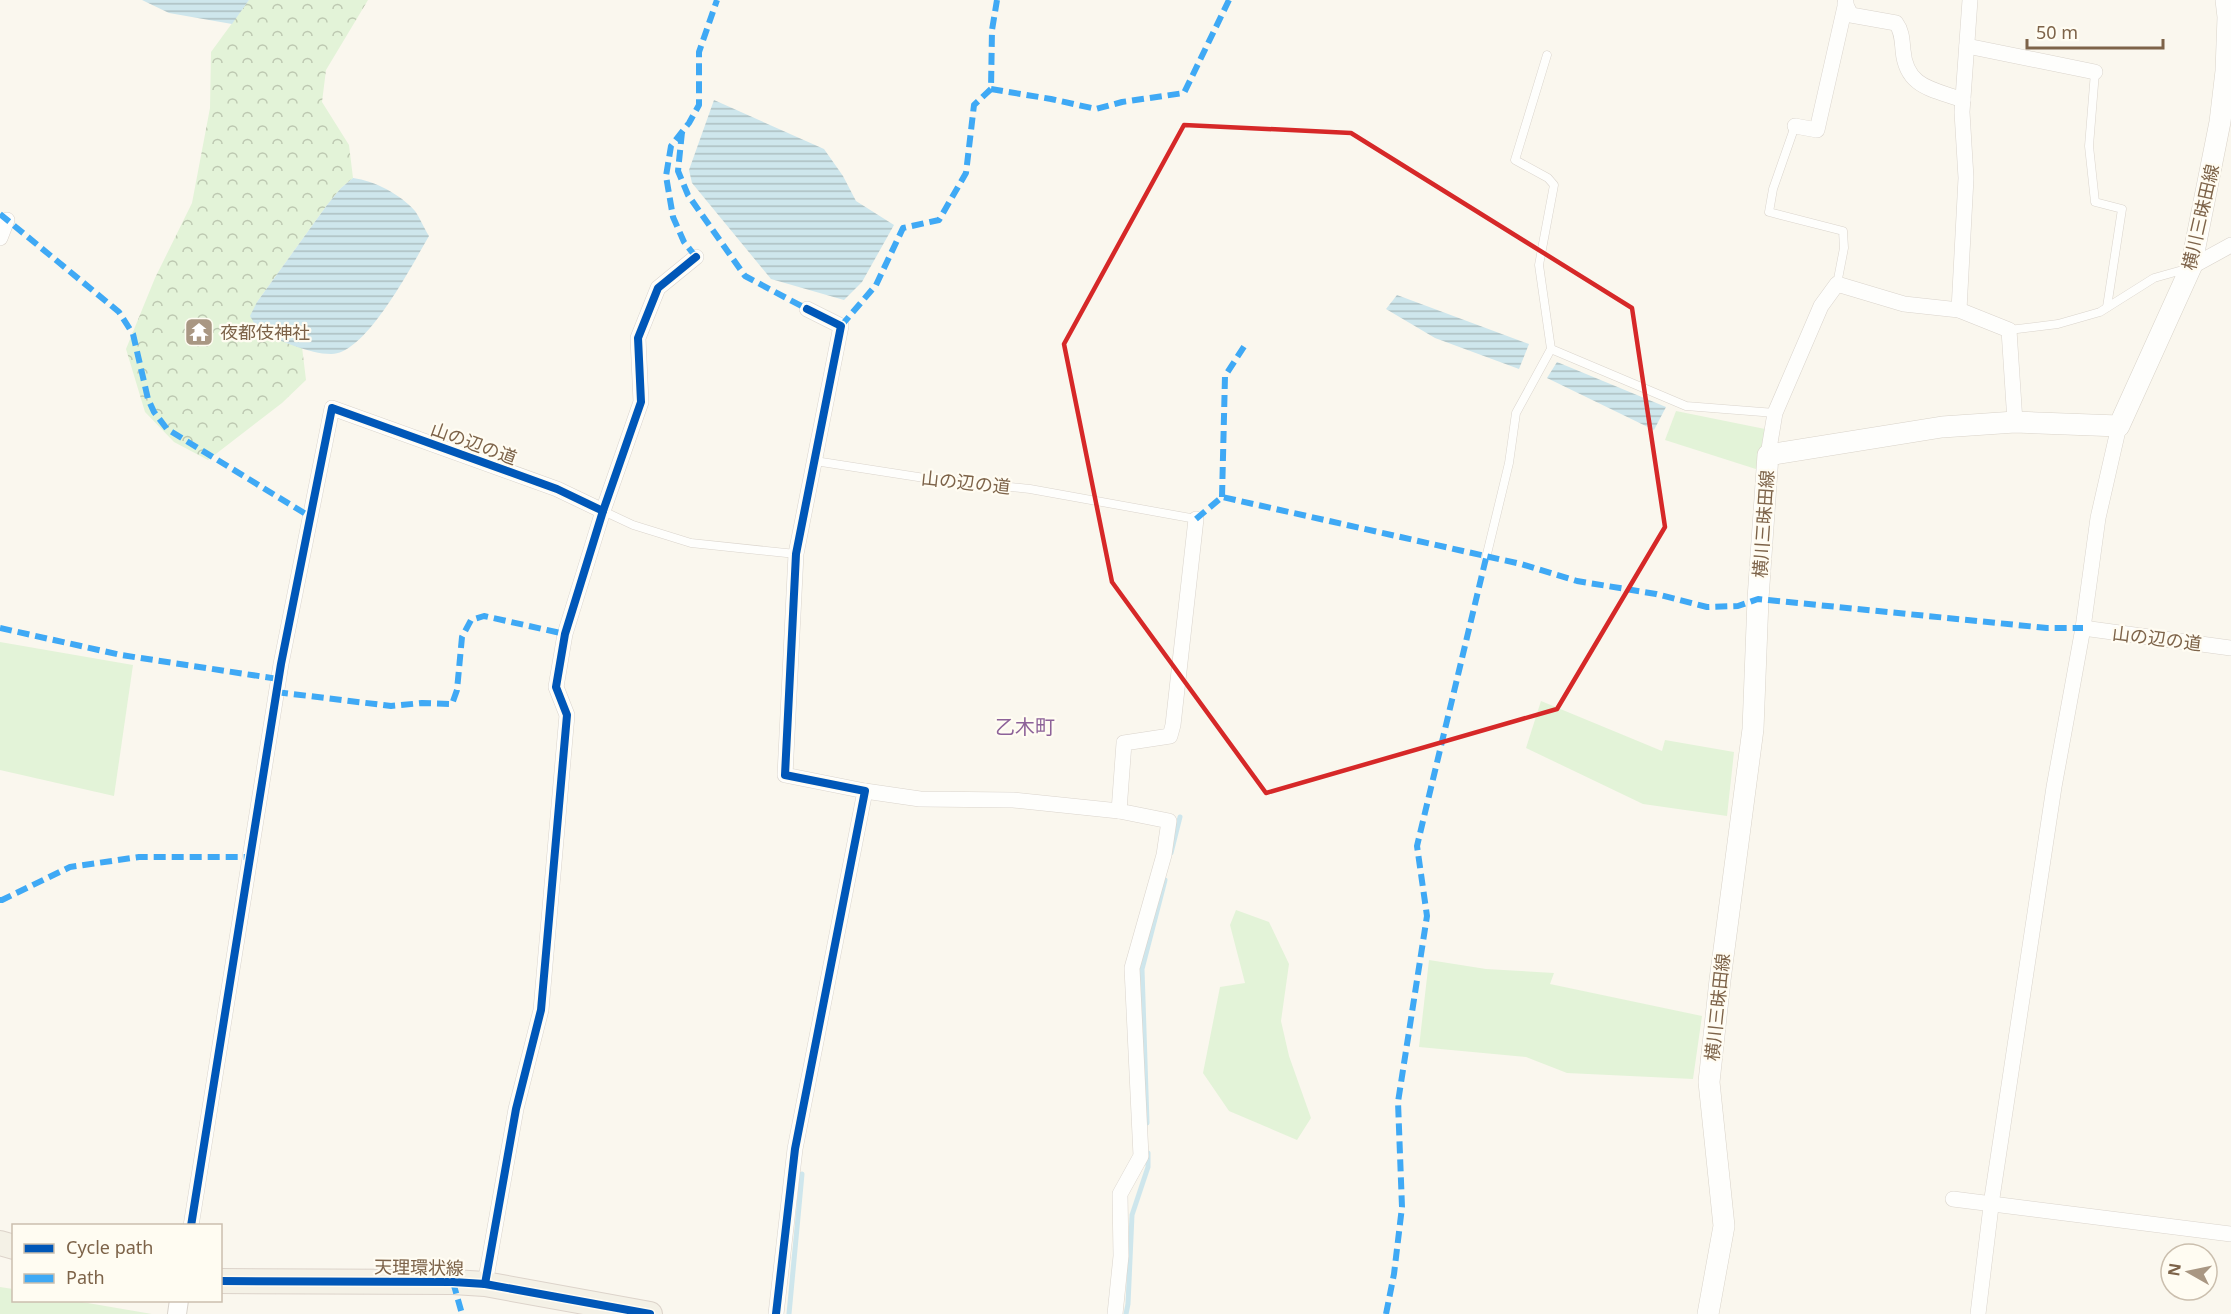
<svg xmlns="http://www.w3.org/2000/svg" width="2231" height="1314" font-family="'Noto Sans','Noto Sans JP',sans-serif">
  <defs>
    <pattern id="forest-crowns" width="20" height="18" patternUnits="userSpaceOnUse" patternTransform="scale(1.5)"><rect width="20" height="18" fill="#e3f3d8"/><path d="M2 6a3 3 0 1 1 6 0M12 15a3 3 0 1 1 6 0" fill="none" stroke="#bdc8b1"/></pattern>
    <pattern id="water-rules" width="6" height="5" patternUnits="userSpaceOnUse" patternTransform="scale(1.5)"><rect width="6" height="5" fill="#cee6ec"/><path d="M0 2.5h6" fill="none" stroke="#acbec1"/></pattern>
  </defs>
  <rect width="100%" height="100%" fill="#faf7ee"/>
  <!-- green -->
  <g fill="#e3f3d8">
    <path d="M1676,411L1770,430L1762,471L1665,440Z"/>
    <path d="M0,642L133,665L114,796L0,770Z"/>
    <path d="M1541,701L1662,751L1665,740L1734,752L1727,816L1643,804L1526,748Z"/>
    <path d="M1236,910L1269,922L1289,964L1281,1021L1289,1056L1311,1118L1297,1140L1229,1111L1203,1073L1220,987L1245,983L1230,925Z"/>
    <path d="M1429,960L1486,969L1554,973L1550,984L1702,1016L1693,1079L1567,1073L1526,1057L1419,1047Z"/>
    <path d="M0,1287L13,1289L14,1300L76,1301L152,1314H0Z"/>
  </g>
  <!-- forest -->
  <path fill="url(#forest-crowns)" d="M249,0H368L326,70L322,102L349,145L353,178L341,188L327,205L257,302L260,333L302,347L306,380L282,403L208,460L174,442L145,412L126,349L155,278L192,203L210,108L211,52Z"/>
  <!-- water -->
  <g fill="url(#water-rules)">
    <path d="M142,0H249L232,24L169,13Z"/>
    <path d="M714,100L824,149L843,176L856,201L894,225L862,282L844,300L771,279L692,183L689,170Z"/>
    <path d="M353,178C375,181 400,194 415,211C420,218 424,228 429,236C413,263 366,355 331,354C309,354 281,340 260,333L250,316L257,302L327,205L341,188Z"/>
    <path d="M1397,295L1529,344L1519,369L1435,338L1386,309Z"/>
    <path d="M1557,362L1666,407L1654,430L1547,378Z"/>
  </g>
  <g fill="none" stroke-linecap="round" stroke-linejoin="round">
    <!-- stream -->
    <g stroke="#cee6ec" stroke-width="5">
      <path d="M1171,853L1180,817"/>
      <path d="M1147,1123L1142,969L1165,880"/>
      <path d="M789,1314L802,1174"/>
      <path d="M1126,1314L1128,1304L1132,1215L1148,1167V1153"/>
    </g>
    <!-- service casing -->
    <g stroke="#dad4cc" stroke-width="9">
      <g id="service">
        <path d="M2095,72L2089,146L2095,202L2122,209L2107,307"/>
        <path d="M1795,126L1773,189L1769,212L1843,231L1844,248L1837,284"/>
        <path d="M2009,330L2058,324L2100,312L2154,278L2186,269"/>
        <path d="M1551,349L1686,406L1775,413"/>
        <path d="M815,461L931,479L1030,489L1196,519"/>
        <path d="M603,511L633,525L691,543L796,554"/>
        <path d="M1486,558L1509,463L1516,413L1551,349L1539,265L1554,185L1548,178L1515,160L1547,55"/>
      </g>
    </g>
    <!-- minor casing -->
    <g stroke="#dad4cc" stroke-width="16">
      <g id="minor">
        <path d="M1845,3L1851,15L1896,23C1902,31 1902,40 1903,50C1906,88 1933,89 1963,100"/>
        <path d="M1967,46L2095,72"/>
        <path d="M1795,126L1817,130L1846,2"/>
        <path d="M0,238L7,220"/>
        <path d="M2191,267L2231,245"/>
        <path d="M1959,310L1966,178L1962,112L1970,0"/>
        <path d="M1768,455L1775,413L1821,306L1837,284L1904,304L1959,310L2009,330L2015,422"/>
        <path d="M2083,628L2231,648"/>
        <path d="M865,791L920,799L1013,800L1119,811"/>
        <path d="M1953,1199L2231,1234"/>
        <path d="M191,1226L281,664L332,408L557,489L603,511"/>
        <path d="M485,1284L516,1109L541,1010L567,715L556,687L565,634L603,511L641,402L638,338L658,288L696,257"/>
        <path d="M776,1314L795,1149L865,791L785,775L796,554L841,326L807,309"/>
        <path d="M1115,1314L1121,1256L1120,1194L1141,1156L1132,968L1164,855L1169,821L1119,811L1124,743L1170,736L1173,725L1196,519"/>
        <path d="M1978,1314L1992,1198L2054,787L2083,628L2098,518L2119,426"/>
      </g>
    </g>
    <!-- tertiary casing -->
    <g stroke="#dad4cc" stroke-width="20">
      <path id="tertiary" d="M177,1314L179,1300"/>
    </g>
    <!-- secondary casing -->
    <g stroke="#d9d3c9" stroke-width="22">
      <path id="secondary" d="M1708,1314L1724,1226L1709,1082L1720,980L1753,729L1758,599L1768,455L1942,427L2015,422L2119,426L2191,267L2220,122L2226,71L2228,17L2226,0"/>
    </g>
    <!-- primary casing -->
    <g stroke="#dcd3ca" stroke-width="26">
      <g id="primary">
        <path d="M0,1243L14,1247"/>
        <path d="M220,1281L453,1282L485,1284L650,1314"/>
      </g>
    </g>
    <!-- service -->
    <use href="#service" stroke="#fefefc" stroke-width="8"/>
    <!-- minor -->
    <use href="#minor" stroke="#fefefc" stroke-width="15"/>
    <!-- tertiary -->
    <use href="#tertiary" stroke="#fefefc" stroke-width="18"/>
    <!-- secondary -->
    <use href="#secondary" stroke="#fefefc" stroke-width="21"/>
    <!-- primary -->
    <use href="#primary" stroke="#f4f1e6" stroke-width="24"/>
    <!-- quiet -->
    <g stroke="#3fa9f5" stroke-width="6" stroke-dasharray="12 6" stroke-linecap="butt">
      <path d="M991,89L1051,99L1096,109L1122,102L1184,93L1229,0"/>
      <path d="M682,132L678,171L688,195L745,276L807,309"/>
      <path d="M0,214L119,312L133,334L148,399L154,412L167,429L309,516"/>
      <path d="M696,257L684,242L673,217L666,176L671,146L689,123L699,105V52L717,0"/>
      <path d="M841,326L876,285L903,228L939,220L966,173L974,105L991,89L992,30L997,0"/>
      <path d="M1222,497L1225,376L1247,342"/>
      <path d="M1196,519L1222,497L1521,564L1577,581L1656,594L1707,607L1738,606L1758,599L2047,628H2083"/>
      <path d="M0,628L121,655L278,679"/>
      <path d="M276,692L391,706L422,703L452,704L457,690L462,637L471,620L484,616L565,634"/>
      <path d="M0,900H2L70,867L139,857H250"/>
      <path d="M453,1282L462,1314"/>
      <path d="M1386,1314L1394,1274L1402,1207L1398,1102L1427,916L1417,846L1486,558"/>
    </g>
    <!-- cycleway casing -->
    <g stroke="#fffcf2" stroke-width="11">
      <g id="cycleway">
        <path d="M191,1226L281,664L332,408L557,489L603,511"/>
        <path d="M220,1281L453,1282L485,1284L650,1314"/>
        <path d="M485,1284L516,1109L541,1010L567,715L556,687L565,634L603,511L641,402L638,338L658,288L696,257"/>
        <path d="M776,1314L795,1149L865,791L785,775L796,554L841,326L807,309"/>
      </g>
    </g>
    <!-- cycleway -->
    <use href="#cycleway" stroke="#0057b8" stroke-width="8"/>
  </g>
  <!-- marked area -->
  <path fill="none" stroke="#d62828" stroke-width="4.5" stroke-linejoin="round" d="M1184,125L1351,133L1632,308L1665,527L1557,709L1266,793L1112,582L1064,344Z"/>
  <!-- icons -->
  <defs>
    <g id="temple-square" transform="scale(1.5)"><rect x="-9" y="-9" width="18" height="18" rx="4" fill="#a99783" stroke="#fffcf2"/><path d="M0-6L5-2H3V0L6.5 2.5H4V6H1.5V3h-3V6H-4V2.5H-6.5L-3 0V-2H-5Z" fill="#fff"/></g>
  </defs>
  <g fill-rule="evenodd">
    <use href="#temple-square" x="199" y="332"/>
  </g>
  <g text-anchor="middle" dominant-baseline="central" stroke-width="4.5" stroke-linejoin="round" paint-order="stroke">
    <!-- street labels -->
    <g font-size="18" fill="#7d6349" stroke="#fffcf2">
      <text transform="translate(2200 217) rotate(-77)">横川三昧田線</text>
      <text transform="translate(474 443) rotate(20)">山の辺の道</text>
      <text transform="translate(966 482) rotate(6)">山の辺の道</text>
      <text transform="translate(1763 524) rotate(-86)">横川三昧田線</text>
      <text transform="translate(2157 638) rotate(7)">山の辺の道</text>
      <text transform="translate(1717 1007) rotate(-84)">横川三昧田線</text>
      <text transform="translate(419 1267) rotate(1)">天理環状線</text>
    </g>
    <!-- poi labels -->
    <g font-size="18" fill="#7d6349" stroke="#fffcf2" text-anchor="start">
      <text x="220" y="332">夜都伎神社</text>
    </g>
    <!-- neighbourhood labels -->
    <g font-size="20" fill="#8d6299" stroke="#fffcf2">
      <text x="1025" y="726">乙木町</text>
    </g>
  </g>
  <!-- legend -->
  <rect x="12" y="1224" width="210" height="78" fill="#fffcf2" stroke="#cbbfae" stroke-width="1.5"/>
  <rect x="24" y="1244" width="30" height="9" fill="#0057b8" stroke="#cbbfae" stroke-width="1.5"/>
  <text x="66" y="1254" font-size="18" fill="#7d6349">Cycle path</text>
  <rect x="24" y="1274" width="30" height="9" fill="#3fa9f5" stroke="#cbbfae" stroke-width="1.5"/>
  <text x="66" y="1284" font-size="18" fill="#7d6349">Path</text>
  <!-- north arrow -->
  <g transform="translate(2189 1272) rotate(279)"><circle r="28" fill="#fffcf2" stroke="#cbbfae" stroke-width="1.5"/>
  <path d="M0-4.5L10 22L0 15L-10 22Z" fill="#a99783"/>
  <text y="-9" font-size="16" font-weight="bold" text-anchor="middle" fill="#7d6349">N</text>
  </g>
  <!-- scale -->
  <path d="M2027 39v9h136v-9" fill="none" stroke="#7d6349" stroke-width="3"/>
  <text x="2036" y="39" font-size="18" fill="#7d6349" stroke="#fffcf2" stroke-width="4.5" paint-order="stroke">50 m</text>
</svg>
